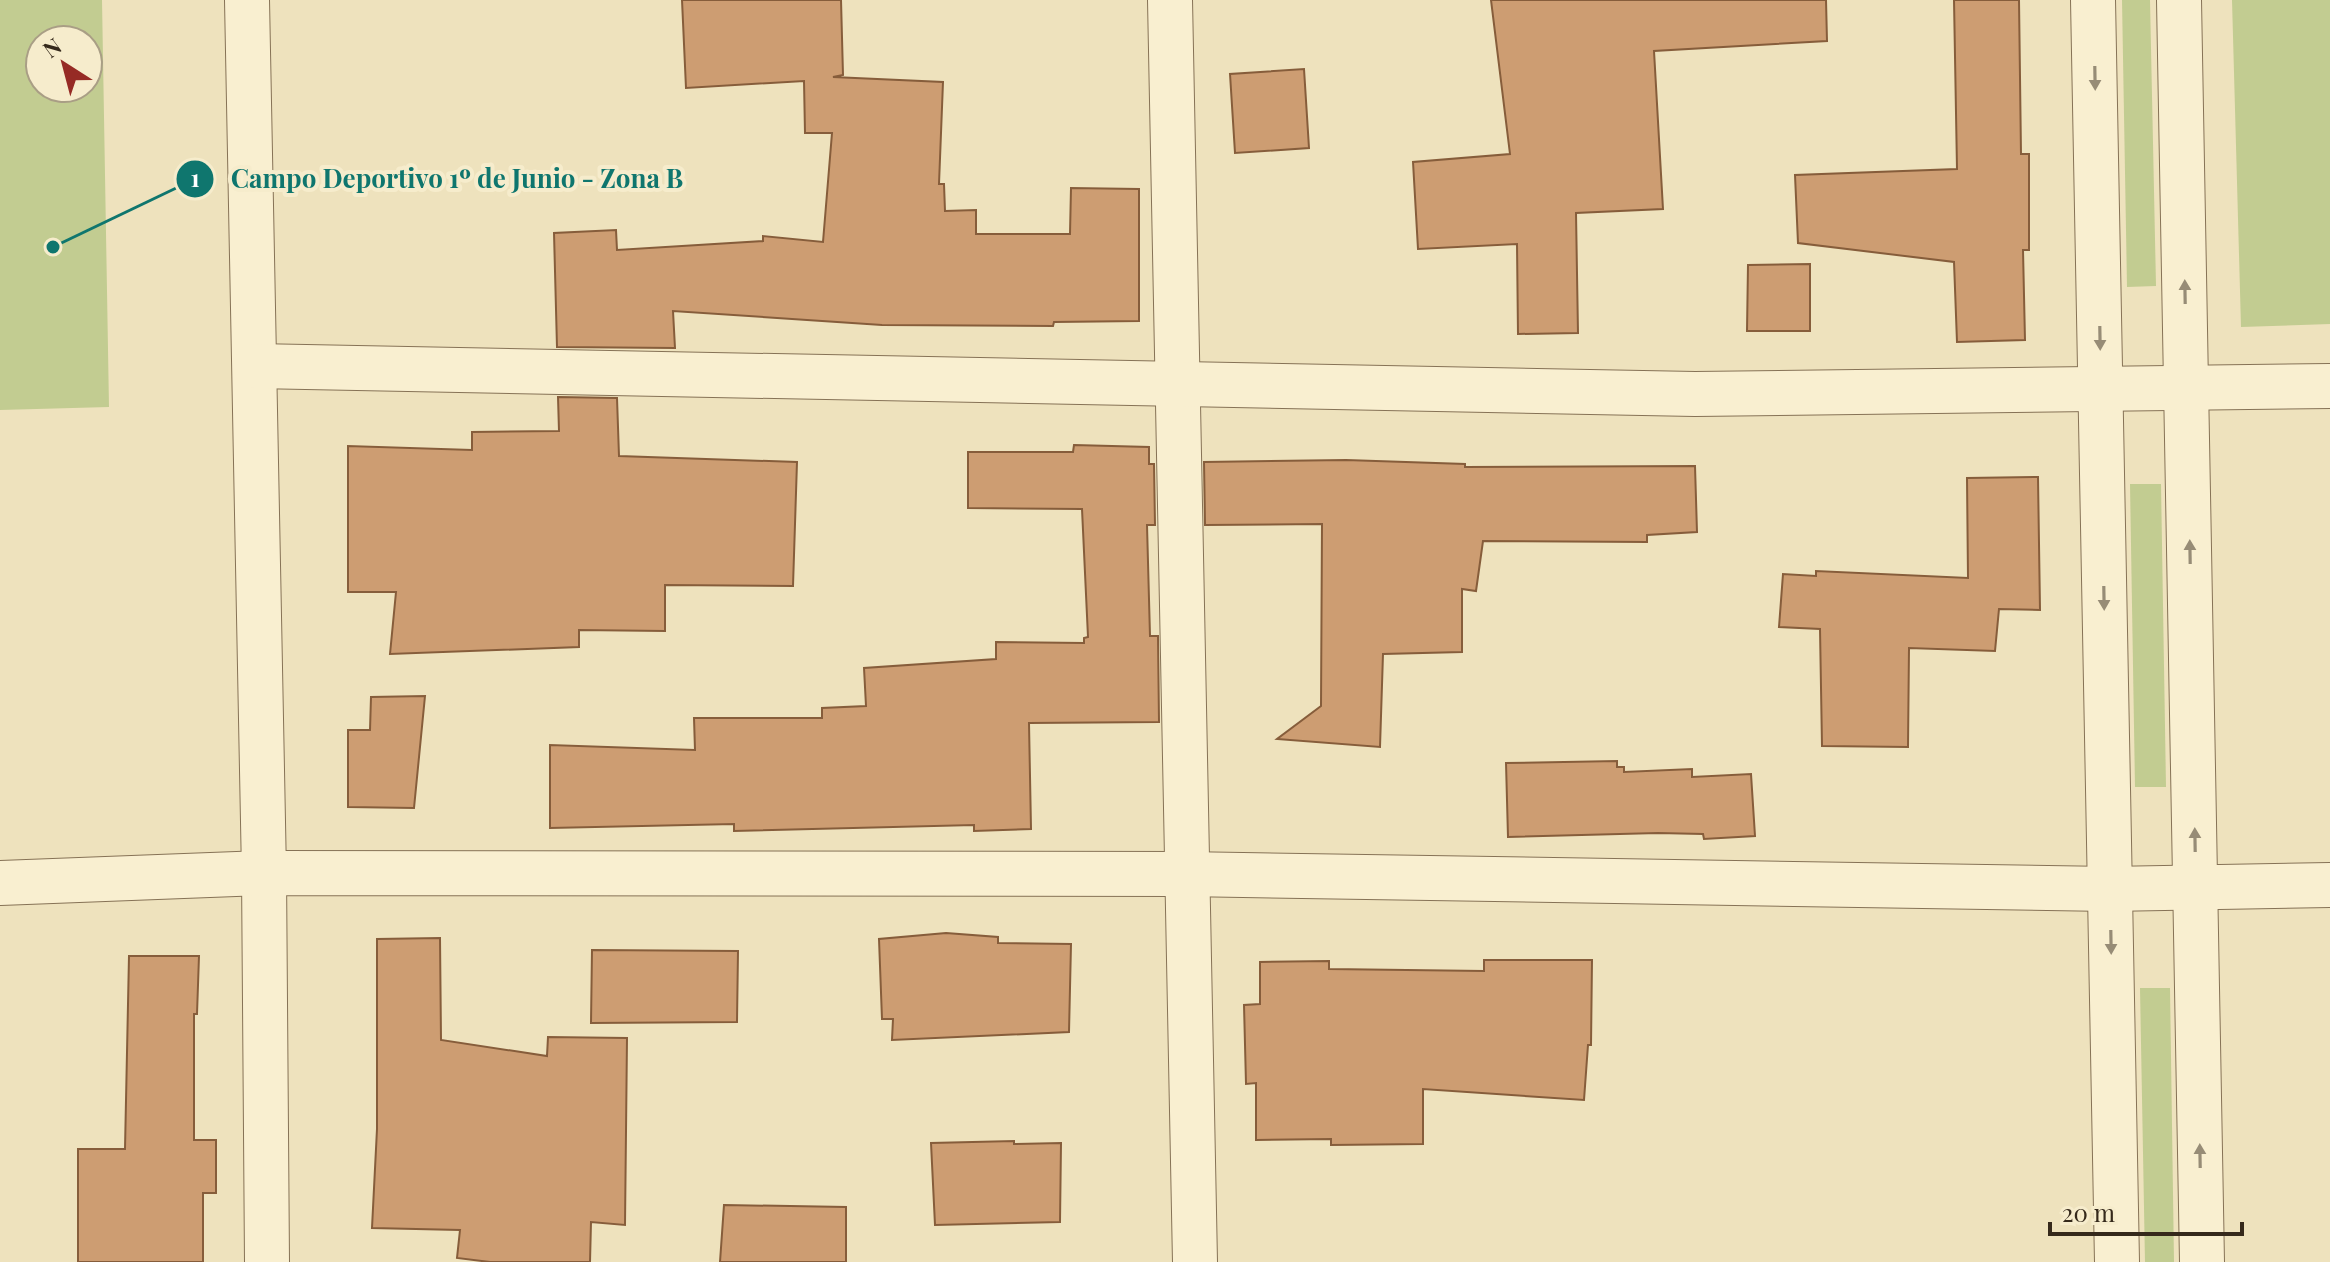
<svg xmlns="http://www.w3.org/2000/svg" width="2330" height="1262" font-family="'Playfair Display',serif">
  <rect width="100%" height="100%" fill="#eee2bd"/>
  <!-- green -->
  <g fill="#c2cc91" fill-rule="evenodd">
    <path d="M0,0H102L109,407L0,410ZM40,40H88V88H40Z"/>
    <path d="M2122,0H2150L2156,286L2127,287Z"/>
    <path d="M2232,0H2330V324L2241,327Z"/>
    <path d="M2130,484H2161L2166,787H2135Z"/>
    <path d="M2140,988H2170L2174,1262H2145Z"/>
  </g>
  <!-- building -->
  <g fill="#cd9d72" stroke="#865d3b" stroke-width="2">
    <path d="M682,0H841L843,75L833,77L943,82L939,184H944L945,211L976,210V234H1070L1071,188L1139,189V321L1054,322L1053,326L882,325L673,311L675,348L557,347L554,233L616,230L617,250L763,241V236L823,242L832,133H805L804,81L686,88Z"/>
    <path d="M1491,0H1826L1827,41L1654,51L1663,209L1576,213L1578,333L1518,334L1517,244L1418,249L1413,162L1510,154Z"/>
    <path d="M1954,0H2019L2021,154H2029V250H2023L2025,340L1957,342L1954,262L1798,243L1795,175L1957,169Z"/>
    <path d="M1304,69L1309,148L1235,153L1230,74Z"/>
    <path d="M1810,264V331H1747L1748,265Z"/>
    <path d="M558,397L617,398L619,456L797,462L793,586L665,585V631L579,630V647L390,654L396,592H348V446L472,450V432L559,431Z"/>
    <path d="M1074,445L1149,447V464H1154L1155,525H1147L1150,636H1158L1159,722L1029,723L1031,829L974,831V825L734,831V824L550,828V745L695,750L694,718H822V708L866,706L864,668L996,659V642L1084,643V638L1088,637L1082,509L968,508V452H1073Z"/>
    <path d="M1346,460L1465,464V467L1695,466L1697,532L1647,535V542L1483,541L1476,591L1462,589V652L1383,654L1380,747L1277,739L1321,706L1322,524L1205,525L1204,462Z"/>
    <path d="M2038,477L2040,610L1999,609L1995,651L1909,648L1908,747L1822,746L1820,629L1779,627L1783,574L1816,576V571L1968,578L1967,478Z"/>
    <path d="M425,696L414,808L348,807V730H370L371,697Z"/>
    <path d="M1617,761V767H1624V772L1692,769V777L1751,774L1755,836L1704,839L1703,834L1658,833L1508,837L1506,763Z"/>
    <path d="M946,933L998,937V943L1071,944L1069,1032L892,1040L893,1019H882L879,939Z"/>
    <path d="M440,938L441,1040L547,1056L548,1037L627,1038L625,1225L591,1222L590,1262H490L457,1258L460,1230L372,1228L377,1129V939Z"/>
    <path d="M592,950L738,951L737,1022L591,1023Z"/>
    <path d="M129,956H199L197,1014H194V1140H216V1193H203V1262H78V1149H125Z"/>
    <path d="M1484,960H1592L1591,1045H1588L1584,1100L1423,1089V1144L1331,1145V1139L1256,1140V1083L1246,1084L1244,1005L1260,1004V962L1329,961V969L1484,971Z"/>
    <path d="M1014,1141V1144L1061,1143L1060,1222L935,1225L931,1143Z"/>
    <path d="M724,1205L846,1207V1262H720Z"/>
  </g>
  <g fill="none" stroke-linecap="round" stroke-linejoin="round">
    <!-- minor casing -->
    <g stroke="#867256" stroke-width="46">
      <g id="minor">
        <path d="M247,0L264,873L267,1262"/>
        <path d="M1170,0L1195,1262"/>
        <path d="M2093,0L2117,1262"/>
        <path d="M2179,0L2202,1262"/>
        <path d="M255,366L1695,394L2330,386"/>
        <path d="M0,883L264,873L1184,874L2109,889L2330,885"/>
      </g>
    </g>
    <!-- minor -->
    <use href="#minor" stroke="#f9efd0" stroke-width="44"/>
  </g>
  <!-- one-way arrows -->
  <defs><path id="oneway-solid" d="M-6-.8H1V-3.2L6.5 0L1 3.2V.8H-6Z" transform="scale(2)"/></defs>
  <g fill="#978c76">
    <use href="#oneway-solid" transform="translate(2095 78) rotate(89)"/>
    <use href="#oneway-solid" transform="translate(2185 292) rotate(-91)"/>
    <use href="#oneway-solid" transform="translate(2100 338) rotate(89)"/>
    <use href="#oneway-solid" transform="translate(2190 552) rotate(-91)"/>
    <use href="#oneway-solid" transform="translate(2104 598) rotate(89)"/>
    <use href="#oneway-solid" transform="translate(2195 840) rotate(-91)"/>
    <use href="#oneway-solid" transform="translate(2111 942) rotate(89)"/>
    <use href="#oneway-solid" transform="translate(2200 1156) rotate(-91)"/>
  </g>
  <!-- callouts -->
  <path fill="none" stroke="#0f766e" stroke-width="3" d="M53 247L195 179"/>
  <g fill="#0f766e" stroke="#f6eccc" stroke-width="3">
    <circle cx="53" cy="247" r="8"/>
    <circle cx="195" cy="179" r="20"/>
  </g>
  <g font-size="24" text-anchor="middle" font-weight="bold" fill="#fff">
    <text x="195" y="187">1</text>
  </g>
  <g font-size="26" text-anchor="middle" font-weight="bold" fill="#0f766e" stroke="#f6eccc" stroke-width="8" stroke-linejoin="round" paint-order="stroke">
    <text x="457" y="188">Campo Deportivo 1º de Junio - Zona B</text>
  </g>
  <!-- north arrow -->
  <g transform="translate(64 64) rotate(324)"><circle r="38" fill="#f6eccc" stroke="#a99e85" stroke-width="2"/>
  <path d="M0-6L14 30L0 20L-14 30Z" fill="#962b25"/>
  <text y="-12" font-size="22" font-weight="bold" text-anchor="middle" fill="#35291b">N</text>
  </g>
  <!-- scale -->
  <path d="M2050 1222v12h192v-12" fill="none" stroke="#35291b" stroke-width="4"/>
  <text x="2062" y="1222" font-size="24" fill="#35291b" stroke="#f6eccc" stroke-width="6" paint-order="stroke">20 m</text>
</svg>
